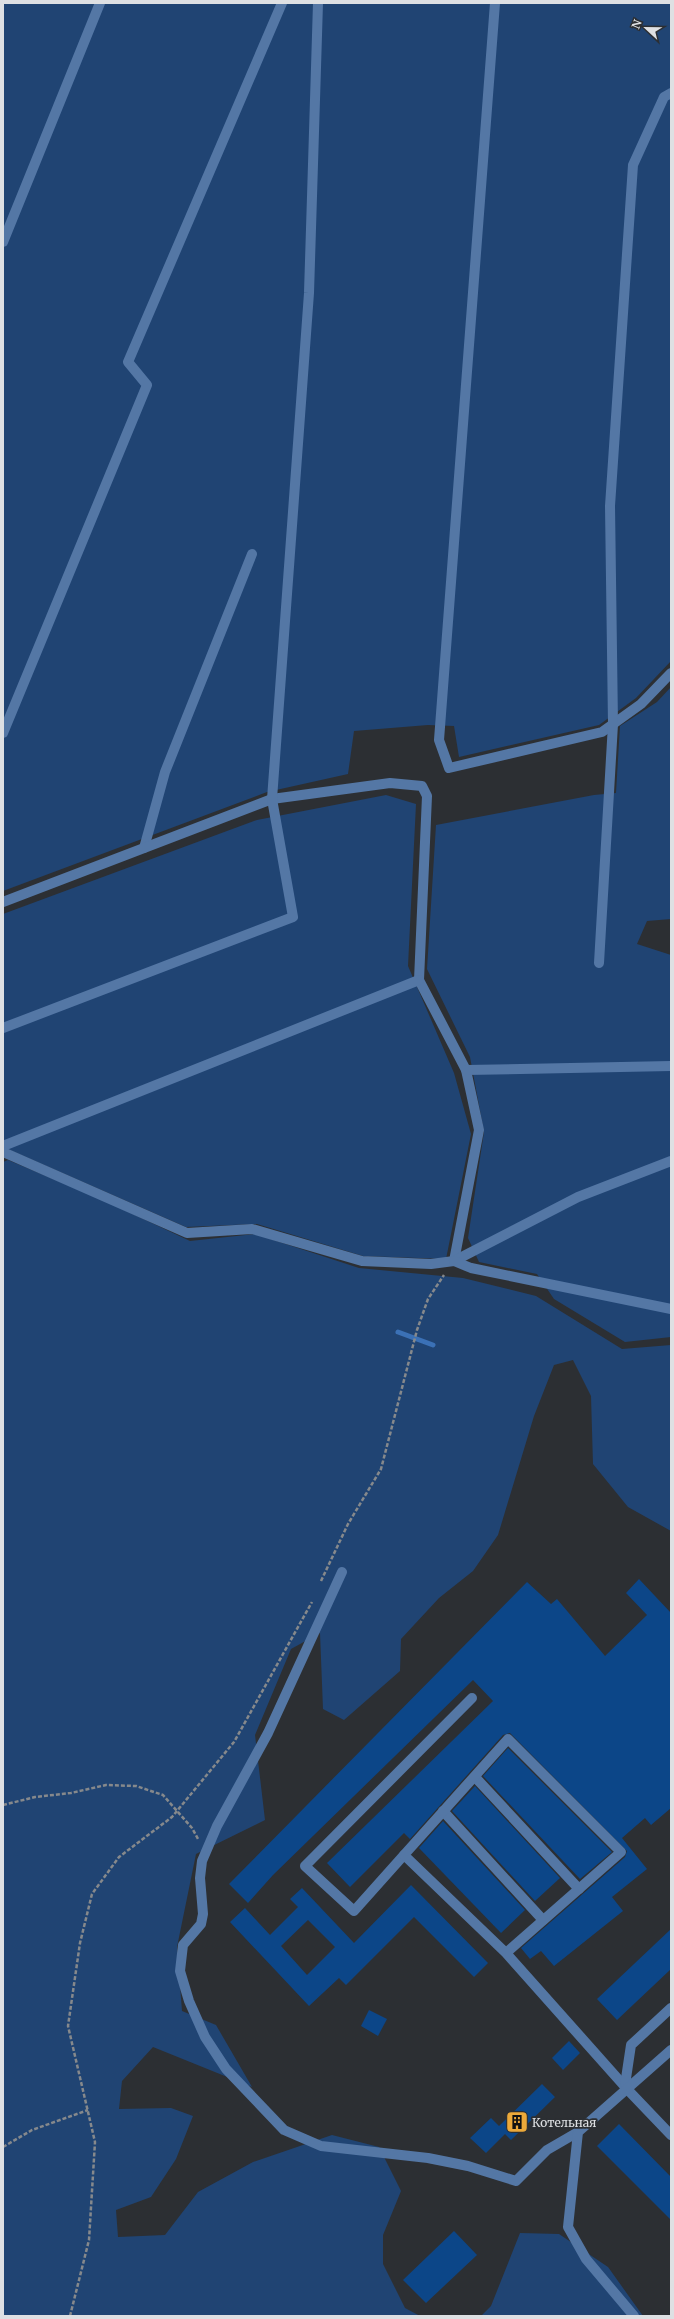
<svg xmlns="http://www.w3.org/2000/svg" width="674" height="2319" font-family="Merriweather,serif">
  <rect width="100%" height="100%" fill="#2c2f33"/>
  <!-- green -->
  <g fill="#204473">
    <path d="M3,3H671V661L636,698L599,725L459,757L454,726L428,725L354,731L348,774L267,792L3,891Z"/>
    <path d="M671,687V919L647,921L637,944L671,955V1337L625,1342L554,1299L537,1274L479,1262L468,1238L484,1132L470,1057L427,969L436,825L594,795L616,793L620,726L657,702Z"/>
    <path d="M386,795L416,804L408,966L454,1073L471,1134L446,1259L363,1256L257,1224L186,1227L3,1147V914L257,820Z"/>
    <path d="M8,1160L101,1199L190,1241L255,1234L359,1268L463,1278L536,1296L622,1349L671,1345V1531L628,1507L593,1464L591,1396L573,1360L554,1365L534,1416L498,1535L473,1571L439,1598L401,1639L400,1671L344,1720L323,1709L320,1633L291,1649L255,1735L265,1820L196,1854L177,1947L182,2011L216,2025L252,2087L153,2047L122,2081L119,2109L171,2108L193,2116L176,2159L151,2197L116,2210L118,2237L165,2235L198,2192L253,2162L332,2135L379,2147L401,2191L383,2235V2264L405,2308L420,2316H3V1162Z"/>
    <path d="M520,2233L559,2234L608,2267L643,2316H481L491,2306Z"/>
  </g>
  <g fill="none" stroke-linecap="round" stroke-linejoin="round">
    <!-- stream -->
    <path stroke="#3b71b6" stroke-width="5" d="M398,1332L433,1345"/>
  </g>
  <!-- building -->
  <g fill="#0c4688" fill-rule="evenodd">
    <path d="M639,1579L671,1613V1808L651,1825L645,1818L622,1838L647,1869L612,1897L623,1911L554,1966L541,1951L530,1959L521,1948L625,1857L627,1851L510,1733L503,1735L410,1839L404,1833L350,1887L327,1863L493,1701L473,1680L273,1875L248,1903L229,1884L527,1582L551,1604L557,1599L605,1656L647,1615L626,1593Z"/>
    <path d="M508,1748L612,1852L580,1879L483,1776Z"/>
    <path d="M475,1786L560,1878L535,1901L452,1811Z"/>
    <path d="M443,1821L525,1910L501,1933L419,1848Z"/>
    <path d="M411,1885L488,1963L474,1977L414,1917L346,1985L339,1978L309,2006L230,1922L245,1908L270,1935L298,1907L290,1899L302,1888L354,1943ZM308,1920L335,1947L307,1975L281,1946Z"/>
    <path d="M671,1929V1969L617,2020L597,1999Z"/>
    <path d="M369,2010L387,2019L378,2036L361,2026Z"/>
    <path d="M569,2041L580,2053L563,2070L552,2058Z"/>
    <path d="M542,2084L555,2097L511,2140L505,2134L486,2153L470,2138L491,2118L499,2126Z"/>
    <path d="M619,2124L671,2177V2220L597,2146Z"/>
    <path d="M454,2231L477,2255L426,2303L403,2280Z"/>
  </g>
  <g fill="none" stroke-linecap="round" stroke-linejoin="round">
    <!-- path -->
    <g stroke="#86898c" stroke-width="2.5" stroke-dasharray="4 2" stroke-linecap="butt">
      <path d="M321,1581L348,1524L381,1469L417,1330L428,1299L444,1275"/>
      <path d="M3,1805L35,1797L71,1793L106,1785L136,1786L163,1795L192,1828L198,1839"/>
      <path d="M3,2147L32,2130L88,2110"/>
      <path d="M70,2316L89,2240L95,2142L68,2026L80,1943L92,1894L119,1857L172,1817L234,1742L312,1602"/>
    </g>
    <!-- minor -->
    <g stroke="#5477a5" stroke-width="10">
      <path d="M495,3L439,740L449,768L602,732L641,704L671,673"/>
      <path d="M3,242L100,3"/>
      <path d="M3,733L147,385L128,362L282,3"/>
      <path d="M144,848L165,772L252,554"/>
      <path d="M3,902L272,799L390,783L422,786L427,796L419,980L466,1070L479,1130L454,1261"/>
      <path d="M599,963L613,724L610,506L633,165L664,97L671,93"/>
      <path d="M3,1028L293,917L272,799L309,293L318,3"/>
      <path d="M466,1070L671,1066"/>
      <path d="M3,1146L419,980"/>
      <path d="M3,1152L187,1233L252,1229L362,1261L431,1264L454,1261L578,1197L671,1161"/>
      <path d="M454,1261L471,1268L671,1309"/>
      <path d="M342,1572L268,1733L217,1826L202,1861L200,1878L203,1914L201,1924L183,1945L180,1971L189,2001L205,2037L226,2069L284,2130L321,2146L428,2158L468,2166L516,2181L547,2150L578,2132"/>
      <path d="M475,1777L579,1889"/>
      <path d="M443,1811L543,1920"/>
      <path d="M404,1855L354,1911L305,1866L472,1698"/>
      <path d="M506,1953L621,1852L508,1739L404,1855L506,1953L627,2089L671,2135"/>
      <path d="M625,2085L631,2045L671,2008"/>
      <path d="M634,2316L586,2259L568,2227L578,2132L671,2050"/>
    </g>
  </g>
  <!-- icons -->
  <defs>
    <g id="building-square" transform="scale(1.15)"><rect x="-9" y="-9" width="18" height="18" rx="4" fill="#eca93a" stroke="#2c2f33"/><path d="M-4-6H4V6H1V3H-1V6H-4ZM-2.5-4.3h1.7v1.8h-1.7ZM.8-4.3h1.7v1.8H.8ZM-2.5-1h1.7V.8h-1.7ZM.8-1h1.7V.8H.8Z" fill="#111"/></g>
  </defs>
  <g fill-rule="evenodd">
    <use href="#building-square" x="517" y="2122"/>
  </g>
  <g text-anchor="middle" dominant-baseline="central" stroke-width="3.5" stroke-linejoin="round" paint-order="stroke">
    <!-- poi labels -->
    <g font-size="12" fill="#dee0e3" stroke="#2c2f33" text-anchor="start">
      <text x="532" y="2122">Котельная</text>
    </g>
  </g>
  <!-- border -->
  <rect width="674" height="2319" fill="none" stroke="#dee0e3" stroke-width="8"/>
  <!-- north arrow -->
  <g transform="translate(646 28) rotate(292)" stroke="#2c2f33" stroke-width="3" paint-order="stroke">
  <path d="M0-3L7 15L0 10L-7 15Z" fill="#dee0e3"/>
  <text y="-6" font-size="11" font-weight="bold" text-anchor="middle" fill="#dee0e3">N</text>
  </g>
</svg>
